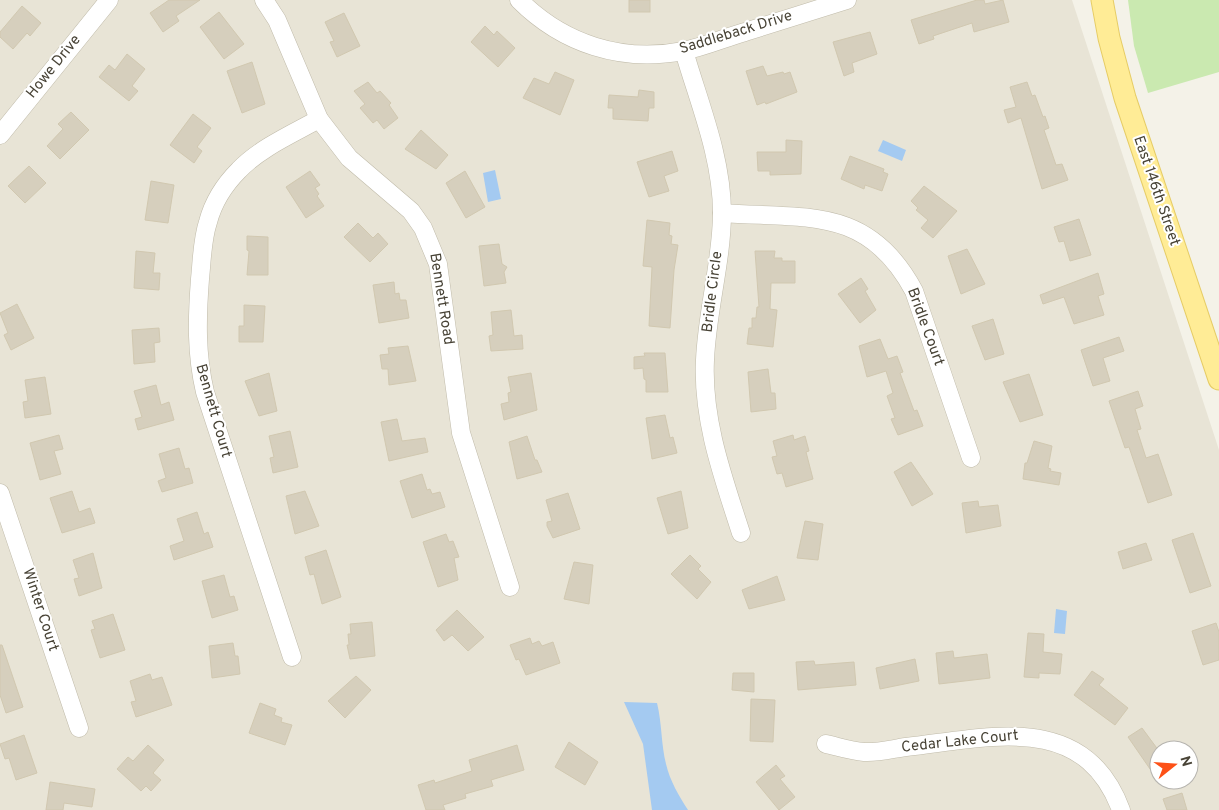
<svg xmlns="http://www.w3.org/2000/svg" width="1219" height="810" font-family="Overpass,sans-serif">
  <rect width="100%" height="100%" fill="#f4f2e8"/>
  <!-- residential -->
  <path fill="#e8e4d6" fill-rule="evenodd" d="M0,0H1072L1219,450V810H0ZM1159,750H1189V780H1159Z"/>
  <!-- green -->
  <path fill="#cae9b0" d="M1128,0H1219V72L1148,93L1134,46Z"/>
  <!-- water -->
  <g fill="#a4caf1">
    <path d="M883,140L906,150L902,161L878,151Z"/>
    <path d="M495,170L501,199L488,202L483,173Z"/>
    <path d="M1056,609L1067,611L1065,634L1054,633Z"/>
    <path d="M624,702L657,703C662,723 661,744 666,764C670,781 679,796 688,810H652L643,744Z"/>
  </g>
  <!-- building -->
  <g fill="#d6cfbd" stroke="#d1c8b0">
    <path d="M169,0H200L176,16L179,21L163,32L150,13Z"/>
    <rect x="629" y="0" width="21" height="12"/>
    <path d="M977,0H984L985,4L1003,0L1009,22L974,32L972,23L933,36L934,39L919,44L911,20Z"/>
    <path d="M22,6L41,23L30,36L27,33L13,49L0,37V32Z"/>
    <path d="M219,12L244,44L224,59L200,27Z"/>
    <path d="M344,13L360,46L337,57L330,42L334,41L325,22Z"/>
    <path d="M485,26L494,35L497,31L515,48L498,67L471,42Z"/>
    <path d="M870,32L877,54L852,63L854,72L844,76L833,42Z"/>
    <path d="M127,54L145,69L132,86L138,91L129,101L99,77L109,65L115,70Z"/>
    <path d="M252,62L265,104L242,113L227,71Z"/>
    <path d="M763,66L767,76L783,72L784,74L790,72L797,92L766,104L765,102L757,105L746,71Z"/>
    <path d="M555,72L574,80L560,115L523,98L534,78L549,84Z"/>
    <path d="M368,82L377,93L380,91L391,103L389,105L398,118L384,129L377,120L373,123L360,108L365,104L354,91Z"/>
    <path d="M1027,82L1032,96L1035,95L1043,117L1045,116L1049,128L1044,130L1056,165L1062,164L1068,180L1042,189L1021,118L1008,123L1004,110L1016,107L1010,87Z"/>
    <path d="M639,90L654,92V108H649L648,121L613,119V108H608L609,95L638,97Z"/>
    <path d="M71,112L89,130L60,159L47,146L63,129L58,124Z"/>
    <path d="M193,114L211,128L197,147L202,151L194,163L170,145Z"/>
    <path d="M421,130L448,155L436,169L405,149Z"/>
    <path d="M786,140L802,141L801,174L770,175V171H758L757,152H786Z"/>
    <path d="M672,151L678,171L664,176L669,191L649,197L637,162Z"/>
    <path d="M850,156L884,169L883,172L888,174L882,191L865,185L864,189L841,179Z"/>
    <path d="M29,166L46,183L25,203L8,186Z"/>
    <path d="M310,171L320,185L315,188L319,194L317,196L324,206L306,218L286,187Z"/>
    <path d="M465,171L485,207L466,218L446,183Z"/>
    <path d="M151,181L174,185L168,223L145,220Z"/>
    <path d="M924,186L957,211L933,238L921,228L928,220L916,210L918,208L911,201Z"/>
    <path d="M1079,219L1091,255L1070,261L1064,241L1059,242L1054,227Z"/>
    <path d="M647,220L670,223L669,235L672,236L671,244L678,245L674,270L670,328L649,326L652,267L643,266Z"/>
    <path d="M358,223L373,238L378,233L388,244L370,262L344,237Z"/>
    <path d="M247,236L268,237V275H247L249,251L247,250Z"/>
    <path d="M499,244L502,264L507,267L504,272L506,283L484,286L479,246Z"/>
    <path d="M967,249L985,284L961,294L948,256Z"/>
    <path d="M136,251L155,253L153,273H160L159,290L134,288Z"/>
    <path d="M755,251H775L774,258H782V261H795V283H771L770,309L777,310L773,347L747,344L749,328H752V318H756L757,307H759Z"/>
    <path d="M1098,273L1104,294L1098,296L1104,315L1074,324L1064,297L1043,304L1040,295Z"/>
    <path d="M861,278L868,289L865,291L876,310L860,323L838,294Z"/>
    <path d="M394,282L395,294L399,293L400,300H406L409,318L379,323L373,285Z"/>
    <path d="M17,304L34,338L11,350L4,335L8,333L0,313Z"/>
    <path d="M244,305L265,306L263,342H239V326H244Z"/>
    <path d="M511,310L514,336L522,335L523,349L491,351L489,336L493,335L491,312Z"/>
    <path d="M993,319L1004,354L985,360L972,326Z"/>
    <path d="M159,328L160,342L154,343L155,362L134,364L132,330Z"/>
    <path d="M1119,337L1124,351L1103,358L1110,381L1093,386L1081,350Z"/>
    <path d="M880,339L888,359L897,356L903,372L900,373L914,411L917,410L923,426L898,435L891,419L895,418L887,396L893,393L886,371L867,377L859,346Z"/>
    <path d="M408,346L416,381L389,385L388,369H382L380,355L389,354L388,348Z"/>
    <path d="M644,353H665L668,392H646V380L644,379L643,368L634,369V357L645,356Z"/>
    <path d="M768,369L771,393H775L776,409L751,412L748,372Z"/>
    <path d="M269,373L277,411L259,416L245,381Z"/>
    <path d="M531,373L537,410L504,420L501,404L509,402L508,393L511,392L508,377Z"/>
    <path d="M1029,374L1043,415L1020,422L1003,382Z"/>
    <path d="M45,377L51,414L25,418L23,402L28,401L25,380Z"/>
    <path d="M156,385L161,405L169,402L174,420L138,430L135,419L142,417L134,391Z"/>
    <path d="M1138,391L1143,406L1135,409L1141,429L1137,430L1146,458L1158,454L1172,495L1148,503L1129,447L1125,448L1109,401Z"/>
    <path d="M665,415L670,438L673,437L677,453L652,459L646,418Z"/>
    <path d="M397,419L402,441L425,438L428,452L389,461L381,422Z"/>
    <path d="M290,431L298,467L273,473L270,458L274,457L269,436Z"/>
    <path d="M59,435L63,449L54,451L61,474L40,480L30,443Z"/>
    <path d="M793,435L794,440L805,436L809,451L806,452L813,479L786,487L782,473L777,474L772,457L777,456L773,441Z"/>
    <path d="M527,436L535,460H537L542,472L517,479L509,442Z"/>
    <path d="M1034,441L1052,446L1048,468L1051,469L1050,471L1061,473L1059,485L1023,479L1025,463H1027Z"/>
    <path d="M179,448L185,469L189,468L193,483L162,492L158,481L166,478L159,454Z"/>
    <path d="M911,462L933,494L912,506L894,472Z"/>
    <path d="M422,474L427,490L430,489L432,494L440,492L445,507L412,518L400,481Z"/>
    <path d="M72,491L79,512L90,508L95,523L62,533L50,498Z"/>
    <path d="M305,491L319,526L295,534L286,496Z"/>
    <path d="M681,491L688,528L668,534L657,498Z"/>
    <path d="M568,493L580,529L553,538L547,526V522L552,521L546,500Z"/>
    <path d="M978,501L979,507L998,505L1001,526L966,533L962,503Z"/>
    <path d="M197,512L204,534L208,532L213,547L174,560L170,546L184,541L177,519Z"/>
    <path d="M805,521L823,524L818,560L797,558Z"/>
    <path d="M1193,533L1211,586L1190,593L1172,540Z"/>
    <path d="M446,534L449,542L453,541L459,557L454,558L458,580L438,587L423,542Z"/>
    <path d="M1146,543L1152,560L1123,569L1118,552Z"/>
    <path d="M326,550L341,597L322,604L314,574L310,575L305,557Z"/>
    <path d="M93,553L102,588L79,596L74,579L79,578L73,560Z"/>
    <path d="M690,555L701,566L698,569L711,582L697,599L671,574Z"/>
    <path d="M574,562L593,565L589,604L564,599Z"/>
    <path d="M224,575L230,597L234,596L238,610L212,618L202,581Z"/>
    <path d="M777,576L785,600L749,609L742,590Z"/>
    <path d="M457,610L484,637L468,651L452,635L444,641L436,630Z"/>
    <path d="M113,614L125,650L100,658L91,630L95,629L92,621Z"/>
    <path d="M372,622L375,656L350,659L347,645H349L348,634H351L350,624Z"/>
    <path d="M1216,623L1219,632V660L1203,665L1192,631Z"/>
    <path d="M1028,633L1044,634L1043,652L1062,654L1060,674L1039,673V678L1024,677Z"/>
    <path d="M530,638L532,644L539,641L542,646L553,642L560,663L526,675L519,659L516,660L510,645Z"/>
    <path d="M233,643L235,656H238L240,674L212,678L209,646Z"/>
    <path d="M0,645H2L23,707L6,713L0,695Z"/>
    <path d="M953,651L954,658L987,654L990,678L939,684L936,653Z"/>
    <path d="M915,659L919,681L880,689L876,668Z"/>
    <path d="M814,661L815,665L854,662L856,685L798,690L796,662Z"/>
    <path d="M1092,671L1104,679L1099,685L1128,708L1115,725L1074,695Z"/>
    <path d="M733,673H754V692L732,690Z"/>
    <path d="M150,674L152,680L162,677L172,705L136,717L131,702L136,701L130,681Z"/>
    <path d="M356,676L371,690L345,718L328,701Z"/>
    <path d="M751,699L775,700L773,742L750,741Z"/>
    <path d="M260,703L276,709L274,715L282,718L281,722L292,725L285,745L249,733Z"/>
    <path d="M1142,728L1159,751V782L1128,737Z"/>
    <path d="M24,735L37,773L16,780L9,758L5,759L0,744Z"/>
    <path d="M569,742L598,762L585,785L555,767Z"/>
    <path d="M148,745L164,760L153,773L161,780L151,791L146,786L141,791L117,769L128,757L133,761Z"/>
    <path d="M517,745L524,770L491,780L493,786L465,794L466,798L443,805L445,810H426L418,785L434,780L435,783L472,771L469,760Z"/>
    <path d="M776,765L785,776L780,779L795,797L779,810L756,782Z"/>
    <path d="M50,782L95,789L92,807L64,803L63,810H46Z"/>
    <path d="M1182,793L1187,810H1167L1163,799Z"/>
  </g>
  <g fill="none" stroke-linecap="round" stroke-linejoin="round">
    <!-- minor casing -->
    <g stroke="#c0bbaa" stroke-width="19">
      <g id="minor">
        <path d="M264,0L277,20L319,119L349,158L411,211L423,228L438,264L461,433L510,587"/>
        <path d="M519,0C563,44 622,63 683,51C704,47 724,38 745,32C779,21 813,11 847,0"/>
        <path d="M684,51C699,103 722,157 722,213C722,260 707,311 705,360C702,420 723,477 741,533"/>
        <path d="M0,135L109,0"/>
        <path d="M722,213C805,219 868,205 914,291L971,458"/>
        <path d="M0,493L79,728"/>
        <path d="M292,657L205,392C196,354 197,318 200,279C202,260 202,240 208,222C213,203 225,184 239,170C260,148 292,134 319,119"/>
        <path d="M826,744C839,747 851,751 864,752C877,753 892,749 906,747C988,738 1084,710 1121,810"/>
      </g>
    </g>
    <!-- major casing -->
    <g stroke="#e6cc65" stroke-width="23">
      <path id="major" d="M1102,0L1109,38L1125,98L1219,379"/>
    </g>
    <!-- minor -->
    <use href="#minor" stroke="#fff" stroke-width="18"/>
    <!-- major -->
    <use href="#major" stroke="#ffec96" stroke-width="21"/>
  </g>
  <g text-anchor="middle" dominant-baseline="central" stroke-width="4" stroke-linejoin="round" paint-order="stroke">
    <!-- street labels -->
    <g font-size="15" fill="#484336" stroke="#fff">
      <text transform="translate(736 33) rotate(-17)">Saddleback Drive</text>
      <text transform="translate(54 67) rotate(-51)">Howe Drive</text>
      <text transform="translate(1156 191) rotate(71)">East 146th Street</text>
      <text transform="translate(713 292) rotate(-83)">Bridle Circle</text>
      <text transform="translate(441 299) rotate(81)">Bennett Road</text>
      <text transform="translate(925 327) rotate(70)">Bridle Court</text>
      <text transform="translate(213 411) rotate(74)">Bennett Court</text>
      <text transform="translate(40 610) rotate(72)">Winter Court</text>
      <text transform="translate(960 742) rotate(-6)">Cedar Lake Court</text>
    </g>
  </g>
  <!-- north arrow -->
  <g transform="translate(1174 765) rotate(73)"><circle r="24" fill="#ffffff" stroke="#b6b4af"/>
  <path d="M0-4L9 19L0 12L-9 19Z" fill="#fd5117"/>
  <text y="-8" font-size="14" font-weight="bold" text-anchor="middle" fill="#484336">N</text>
  </g>
</svg>
